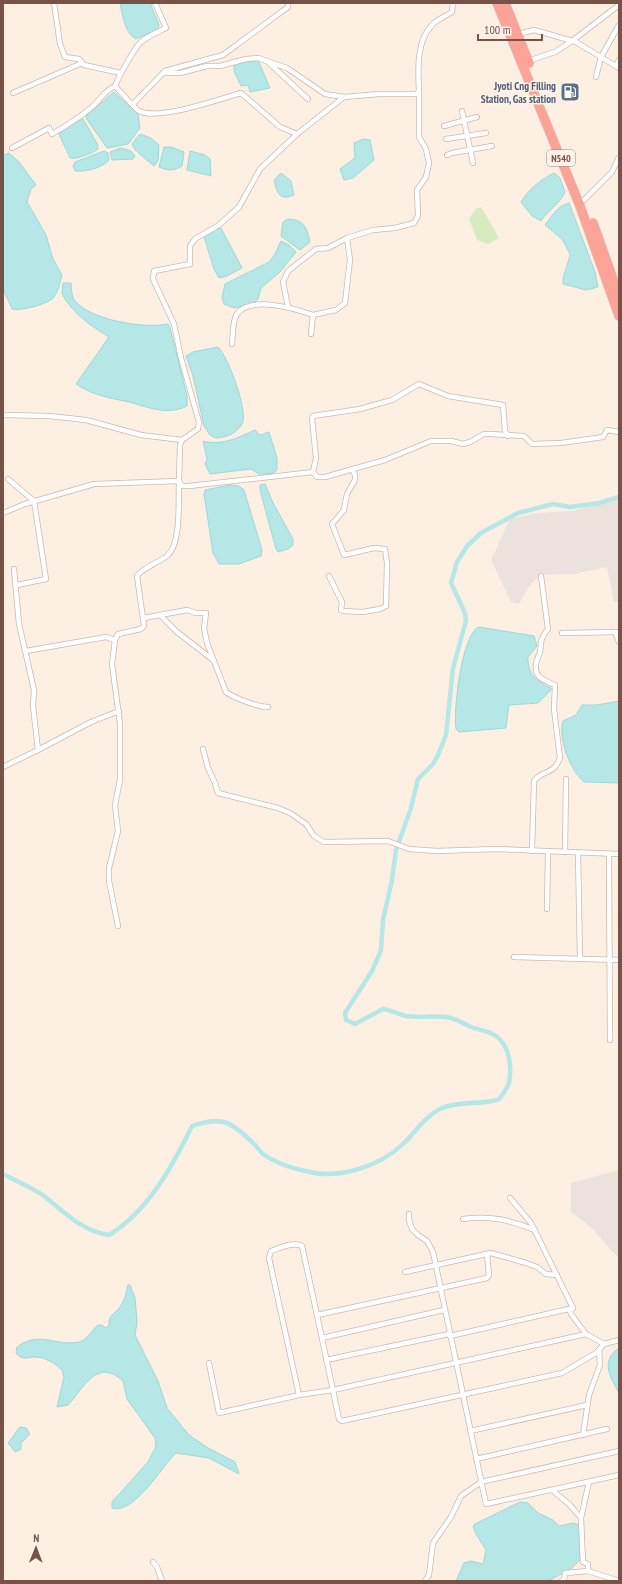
<svg xmlns="http://www.w3.org/2000/svg" width="622" height="1584" font-family="'PT Sans Narrow',sans-serif">
  <rect width="100%" height="100%" fill="#fdefe2"/>
  <!-- industrial -->
  <g fill="#ece2dd">
    <path d="M619,499V602H614L607,567L574,574L540,575L528,588L519,604L511,602L491,560L510,519L536,513L572,511Z"/>
    <path d="M619,1170V1259L590,1226L571,1212V1183Z"/>
  </g>
  <!-- green -->
  <path fill="#d7ebc0" d="M481,207L499,238L488,244L477,240L469,219L476,209Z"/>
  <!-- water -->
  <g fill="#b6e7e7" stroke="#9cd8d9">
    <path d="M120,3H150L159,25L158,29L136,39C124,32 123,16 120,3Z"/>
    <path d="M258,60L270,88L250,92L248,85L241,86L234,71V64Z"/>
    <path d="M114,92L138,114L140,128L128,144L107,148L86,118L87,115Z"/>
    <path d="M83,119L98,145V149C91,154 78,159 70,158L59,134L60,131Z"/>
    <path d="M140,134L151,138L159,145L158,161L154,166L135,150L132,144Z"/>
    <path d="M363,139L370,140L374,160L353,178L344,180L340,169L355,158L354,143Z"/>
    <path d="M164,147H171L184,152L182,166C173,171 169,171 159,167Z"/>
    <path d="M121,148L131,151L135,156L133,159L112,160L110,152Z"/>
    <path d="M104,151L108,153L109,160C102,168 86,172 75,171L73,166L75,162Z"/>
    <path d="M190,151L205,155L210,159L211,176L187,170Z"/>
    <path d="M9,153L19,162L36,185L31,189L27,202L46,235L53,259L62,275C60,282 58,294 52,299C44,305 21,311 12,309L3,289V155Z"/>
    <path d="M281,173L291,181L294,195C279,201 277,193 274,180Z"/>
    <path d="M554,173L560,178L565,192C560,204 548,210 541,221L532,216L521,202C528,190 541,179 554,173Z"/>
    <path d="M569,203L595,272L598,287L586,290L563,284C562,276 569,263 570,254L562,239L545,225C553,215 557,206 569,203Z"/>
    <path d="M288,219C304,220 307,227 310,242L300,250L281,236L283,222Z"/>
    <path d="M221,228L242,268L227,276L219,278L214,269L204,237L216,229Z"/>
    <path d="M281,241L289,245L296,252L280,272L261,288L258,299L252,304L234,308L224,304L222,298L225,284L269,262L275,254Z"/>
    <path d="M63,283H71C72,289 71,296 75,301C91,320 144,329 168,324L170,328L187,396V406C167,416 148,407 129,402C110,398 92,395 76,384L109,337C90,325 74,315 62,294Z"/>
    <path d="M218,347C228,356 249,413 242,424C236,434 227,437 216,438L210,435L204,426L193,376L186,356L193,352Z"/>
    <path d="M255,430L260,435L269,432L277,458V470L273,473L265,474H259L251,469L210,474L205,464L207,459L203,441C222,446 237,438 255,430Z"/>
    <path d="M265,484L273,503L293,539V545L288,549L278,552L276,549L260,490V485Z"/>
    <path d="M230,485L239,486L244,490L262,550L261,556L239,564H219L213,553L204,494L205,490Z"/>
    <path d="M479,627L534,636L537,646L528,657C527,674 537,682 551,688V690L538,703L509,705L506,728L459,732L456,729C453,711 462,633 479,627Z"/>
    <path d="M619,701V783L584,782C570,770 558,739 563,721L576,715L582,705H597Z"/>
    <path d="M128,1285H130L135,1298L137,1322L135,1335L158,1381L167,1408L189,1435L208,1448L235,1462L239,1474L209,1458L176,1453C162,1466 134,1515 112,1508V1502L148,1462L156,1446L155,1438L127,1399L123,1381C97,1357 84,1388 68,1405L57,1407L64,1377L62,1370C55,1363 43,1356 33,1357C25,1358 22,1360 16,1353L17,1347C39,1330 57,1347 79,1342C87,1340 92,1330 98,1325H102L106,1328L109,1325C108,1315 115,1314 120,1307C125,1300 126,1293 128,1285Z"/>
    <path d="M619,1348V1393C610,1377 600,1361 619,1348Z"/>
    <path d="M20,1427L26,1428L30,1434L21,1443V1449L15,1452L8,1443Z"/>
    <path d="M520,1502L528,1503L538,1513L553,1520L559,1526L573,1523L579,1525L582,1555L580,1560L572,1568L552,1579L546,1581H456L464,1563L471,1561L483,1564L486,1550L476,1534L473,1526L475,1524Z"/>
  </g>
  <g fill="none" stroke-linecap="round" stroke-linejoin="round">
    <!-- canal -->
    <path stroke="#b6e7e7" stroke-width="4.5" d="M3,1174C16,1181 31,1187 44,1196C63,1211 83,1232 109,1235C148,1211 172,1167 192,1126C221,1116 231,1121 253,1143C257,1146 259,1151 263,1154C274,1162 291,1168 305,1171C337,1180 379,1167 403,1144C416,1132 424,1117 440,1109C457,1100 489,1105 499,1099C502,1096 507,1087 509,1083C512,1068 510,1046 496,1036C489,1031 479,1030 471,1027C465,1024 458,1020 451,1018C437,1015 421,1018 406,1016C398,1014 391,1010 383,1009L355,1024L346,1020L345,1013L372,971L381,950L383,920L392,880L396,850L411,808L418,779L433,764L438,755L446,735L453,668L466,621L465,613L451,583L457,562L467,546L481,533L518,513L553,504L570,507L599,503L619,497"/>
    <!-- street casing -->
    <g stroke="#d1b7ab" stroke-width="6">
      <g id="street">
        <path d="M54,3L60,44L65,57L79,59L84,65L121,73"/>
        <path d="M518,34L534,30L576,42L619,68"/>
        <path d="M528,61L555,52L572,41L619,5"/>
        <path d="M268,62L308,99"/>
        <path d="M616,66L619,60"/>
        <path d="M163,73H180L207,66H220L246,59L258,58L287,68L325,94L344,97L379,94H416L419,91C418,70 416,40 433,24C438,19 446,16 452,12L453,3"/>
        <path d="M596,77L601,57L619,25"/>
        <path d="M115,86C120,91 134,108 139,111C158,121 220,99 241,93L280,127L297,134L344,97"/>
        <path d="M13,93L82,63"/>
        <path d="M133,104L165,71L223,55L288,7V3"/>
        <path d="M462,111L473,163"/>
        <path d="M444,126L477,117"/>
        <path d="M446,139L486,133"/>
        <path d="M12,148L49,128L52,134C66,126 80,117 92,107C100,100 104,91 115,86C118,78 135,47 141,42C148,36 158,32 166,28L155,3"/>
        <path d="M447,155L452,153L492,146"/>
        <path d="M584,200L612,172L619,157"/>
        <path d="M288,307L283,282L288,271L316,249L328,248L347,238"/>
        <path d="M311,334L313,315L336,310L345,303L350,260L347,238L373,230L395,228L414,223L418,216L417,190L426,177L429,163L426,149L419,137V91"/>
        <path d="M232,344C233,336 232,321 237,314C250,295 296,309 313,315"/>
        <path d="M3,415L49,416L86,420L141,435L182,440"/>
        <path d="M313,472L317,477H325L385,460L431,441H451L463,444L470,442L484,434H491L524,436L532,444L561,443L603,437L607,430L619,432"/>
        <path d="M8,479L34,501L46,579L17,585"/>
        <path d="M3,513L25,504L94,484L179,481L180,445L182,440L198,429L199,422L181,358L174,324L153,279L154,271L190,264V246L195,239L219,225L239,207L260,169L297,134"/>
        <path d="M329,576L342,602L341,610L343,611L363,612L380,609L386,606L387,563L385,549L374,548L344,555L332,524L344,510L347,494L355,480V475L352,469"/>
        <path d="M160,615L177,632L212,659"/>
        <path d="M144,618L187,610L196,613H206L204,628L207,643L226,692C234,698 258,707 268,707"/>
        <path d="M615,632L619,642"/>
        <path d="M562,633L619,632"/>
        <path d="M26,651L106,637L115,640"/>
        <path d="M203,749L208,768L215,783L218,793L278,808L290,813L306,824L314,836L324,842L388,841L409,849L437,851L497,849L619,854"/>
        <path d="M38,750L91,722L119,711"/>
        <path d="M3,767L38,750L33,706L34,690L19,624L14,569"/>
        <path d="M532,851L534,781C543,769 553,776 560,758L554,709L555,685C544,680 534,678 536,664C536,660 539,656 540,652C542,640 539,641 548,629L541,576"/>
        <path d="M565,852L566,779"/>
        <path d="M578,853L580,959"/>
        <path d="M609,854L610,1040"/>
        <path d="M547,909L548,851"/>
        <path d="M118,926L109,881V868L118,831L115,805L120,780V724L112,664L115,640L118,634L141,629L144,626L137,576C144,567 158,563 167,556C182,543 178,500 179,481L182,486H189L313,472L316,458L312,418L313,416L360,409L392,400L419,384L448,396L503,405L505,431L508,436"/>
        <path d="M514,957L619,960"/>
        <path d="M510,1198L531,1223L573,1308L570,1311L571,1314L586,1334"/>
        <path d="M409,1214V1220L412,1229L418,1235L427,1241L433,1252L486,1504L619,1475"/>
        <path d="M463,1219C491,1215 509,1220 535,1230"/>
        <path d="M487,1254L489,1275L487,1278L317,1315L339,1419L342,1421L562,1373L596,1353L604,1344L619,1340"/>
        <path d="M405,1272L491,1253L526,1263L537,1267L546,1274L557,1275"/>
        <path d="M317,1315L302,1246C294,1241 279,1248 271,1251L269,1258L299,1395L333,1390L586,1334L604,1344"/>
        <path d="M450,1336L573,1308"/>
        <path d="M322,1338L444,1310"/>
        <path d="M326,1360L449,1334"/>
        <path d="M209,1363L219,1413L299,1395"/>
        <path d="M470,1431L587,1405"/>
        <path d="M583,1435L589,1395L600,1365L599,1350"/>
        <path d="M476,1459L607,1429"/>
        <path d="M552,1490L569,1504L581,1518L583,1562L588,1564V1571L619,1581"/>
        <path d="M581,1518L589,1482"/>
        <path d="M153,1562L157,1567L162,1581"/>
        <path d="M425,1581L429,1575L433,1543L451,1517L461,1496L481,1482L619,1451"/>
        <path d="M561,1581L564,1580L565,1573L588,1571"/>
      </g>
    </g>
    <!-- highway casing -->
    <g stroke="#d9cfcb" stroke-width="10">
      <g id="highway">
        <path d="M497,3L580,206L619,316"/>
        <path d="M505,3L529,63"/>
        <path d="M593,223L619,296"/>
      </g>
    </g>
    <!-- street -->
    <use href="#street" stroke="#fff" stroke-width="4.5"/>
    <!-- highway -->
    <use href="#highway" stroke="#faa396" stroke-width="9"/>
  </g>
  <!-- icons -->
  <defs>
    <g id="fuel-square" transform="scale(1)"><rect x="-9" y="-9" width="18" height="18" rx="4" fill="#5c6f8a" stroke="#fff3e9"/><path d="M-5.5-6h7V0h2V4h1.3V-2.5L3-4.5l.8-.8L6-3V5H2.5V1h-1V6h-7ZM-4.2-4.7v3.2H.2V-4.7Z" fill="#fff"/></g>
  </defs>
  <g fill-rule="evenodd">
    <use href="#fuel-square" x="570" y="92"/>
  </g>
  <g text-anchor="middle" dominant-baseline="central" stroke-width="3" stroke-linejoin="round" paint-order="stroke">
    <!-- shield labels -->
    <rect fill="#fff3e9" stroke="#9f8278" stroke-width="1" x="547" y="150" width="28" height="16" rx="3"/>
    <g font-size="10" font-weight="bold" fill="#765247">
      <text x="561" y="158">N540</text>
    </g>
    <!-- service labels -->
    <g font-size="11" font-weight="bold" fill="#4e5e75" stroke="#fff3e9" text-anchor="end">
      <text x="556" y="86">Jyoti Cng Filling<tspan x="556" dy="13">Station, Gas station</tspan></text>
    </g>
  </g>
  <!-- border -->
  <rect width="622" height="1584" fill="none" stroke="#765247" stroke-width="8"/>
  <!-- north arrow -->
  <g transform="translate(36 1548) rotate(1)" stroke="#fff3e9" stroke-width="3" paint-order="stroke">
  <path d="M0-3L7 15L0 10L-7 15Z" fill="#765247"/>
  <text y="-6" font-size="11" font-weight="bold" text-anchor="middle" fill="#765247">N</text>
  </g>
  <!-- scale -->
  <path d="M478 34v6h64v-6" fill="none" stroke="#765247" stroke-width="2"/>
  <text x="484" y="34" font-size="12" fill="#765247" stroke="#fff3e9" stroke-width="3" paint-order="stroke">100 m</text>
</svg>
